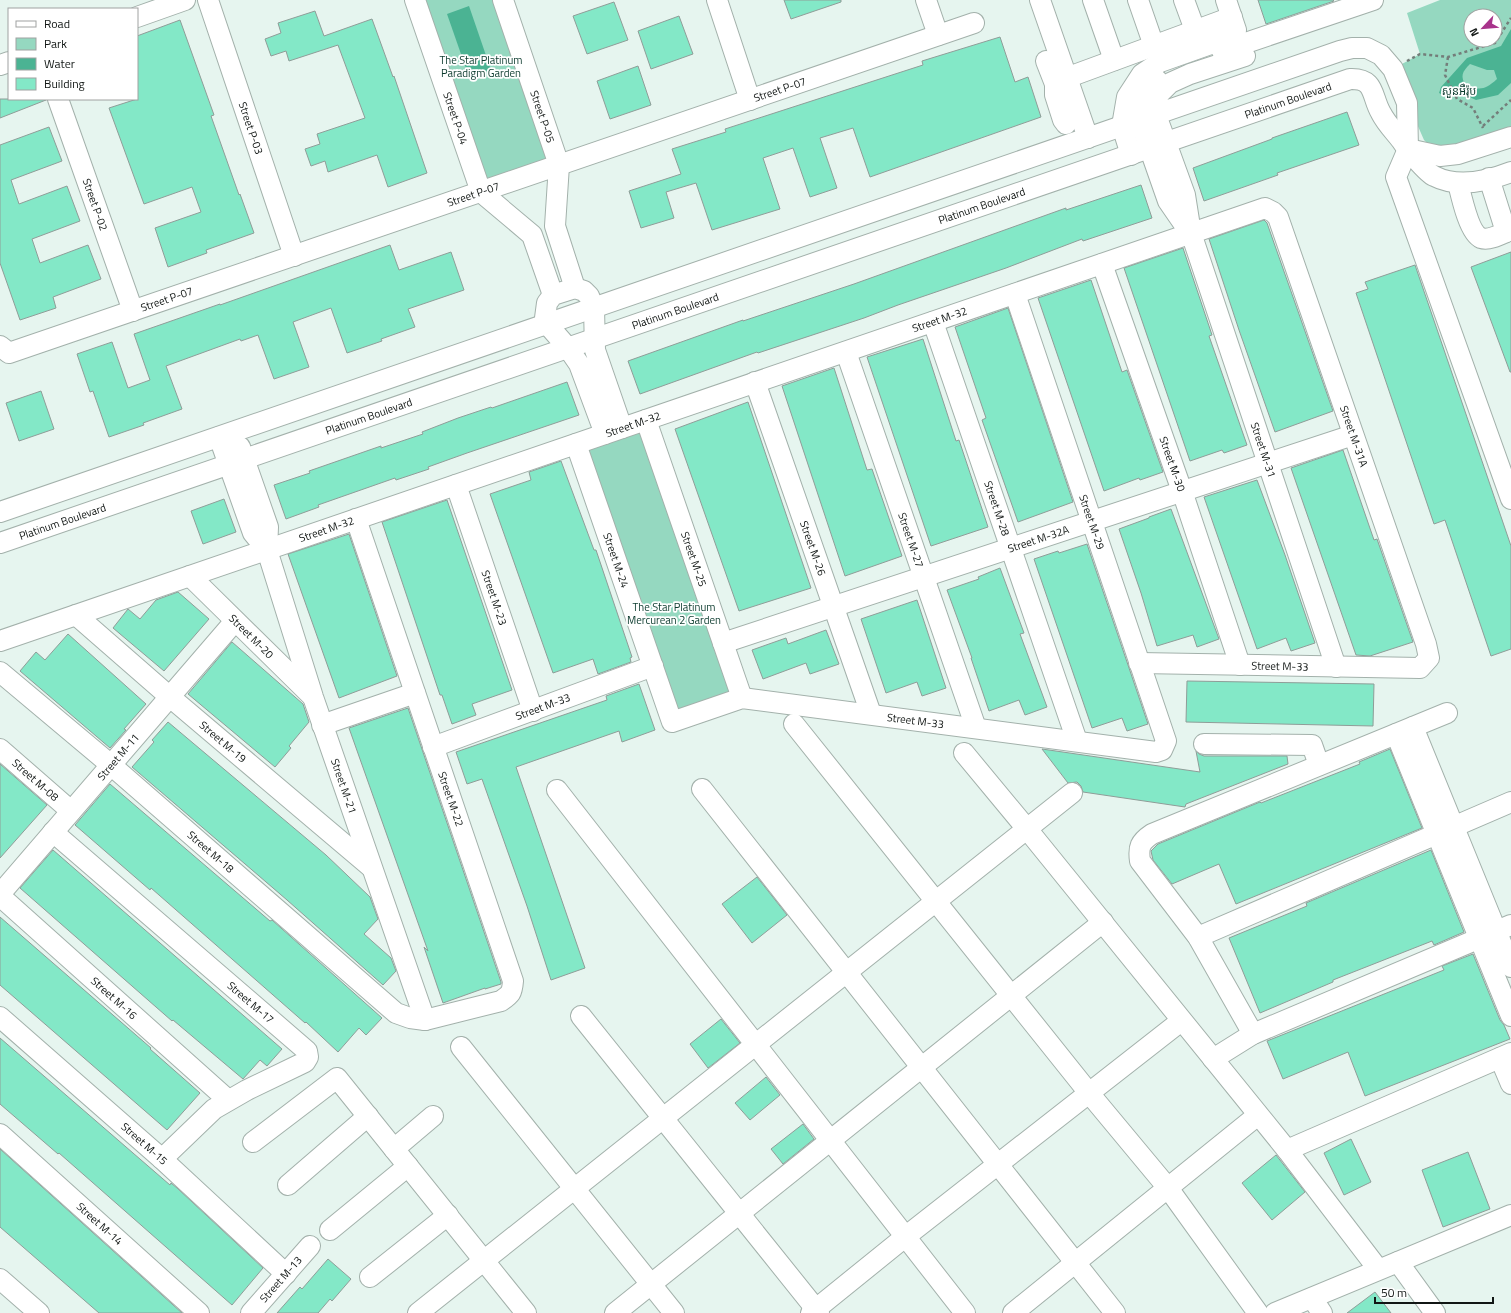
<svg xmlns="http://www.w3.org/2000/svg" width="1511" height="1313" font-family="'Titillium Web','Noto Sans Khmer',sans-serif">
  <rect width="100%" height="100%" fill="#e6f5ef"/>
  <!-- green -->
  <g fill="#95d8c0" fill-rule="evenodd">
    <path d="M415,0H503L559,165L481,192Z"/>
    <path d="M1440,0H1511V137L1440,156L1424,140L1393,69L1420,54L1407,13ZM1471,16H1495V40H1471Z"/>
    <path d="M646,420L742,698L672,722L576,444Z"/>
  </g>
  <!-- water -->
  <g fill="#4bb393" fill-rule="evenodd">
    <path d="M469,6L491,70L469,77L447,14Z"/>
    <path d="M1511,29V83L1498,95L1476,100L1463,94L1445,96L1439,93L1441,87L1467,58L1501,46ZM1470,64L1487,70H1494L1497,79C1485,90 1481,90 1466,86C1460,76 1462,72 1470,64Z"/>
  </g>
  <!-- building -->
  <g fill="#83e8c7" stroke="#8f9d98">
    <path d="M784,0H841V2L791,19Z"/>
    <path d="M1258,0H1333L1334,1L1266,24Z"/>
    <path d="M614,2L628,40L587,54L573,16Z"/>
    <path d="M315,11L324,36L372,19L393,77L394,76L427,173L388,187L377,155L328,172L325,161L311,166L305,149L320,144L317,134L365,118L338,45L289,61L286,51L271,56L265,39L281,33L278,23Z"/>
    <path d="M679,16L693,54L651,69L638,31Z"/>
    <path d="M180,20L214,115L211,116L239,195L240,194L254,233L206,250L207,253L168,267L155,228L201,212L192,187L144,204L109,108L137,99V36Z"/>
    <path d="M1000,37L1015,82L1028,77L1041,117L870,177L853,128L820,138L837,188L810,197L793,148L763,158L780,209L712,230L696,183L666,192L674,218L641,228L629,191L681,174L672,149L726,132L725,129L923,65L922,61Z"/>
    <path d="M638,66L651,105L610,119L597,81Z"/>
    <path d="M0,99H46V100L0,118Z"/>
    <path d="M1347,112L1359,145L1277,173L1278,175L1204,201L1193,168L1272,139V138Z"/>
    <path d="M49,127L62,161L11,180L19,204L67,186L80,221L32,239L40,263L88,245L101,279L53,297L56,308L20,320L0,263V145Z"/>
    <path d="M1141,185L1152,218L1083,241L1082,239L1006,268L898,305L864,318L758,353L757,352L640,394L628,361L743,320V321L854,284L1066,208V210Z"/>
    <path d="M1264,220L1267,223L1333,411L1275,432L1239,330L1209,239Z"/>
    <path d="M390,245L399,270L451,252L464,290L408,309L415,327L381,339L382,341L347,353L331,308L293,322L309,367L274,379L258,335L241,341L240,339L166,366L182,409L143,423L144,425L109,437L93,391L90,392L77,354L112,342L128,388L150,380L134,334L220,304V305Z"/>
    <path d="M1183,248L1212,335L1209,336L1247,445L1224,453L1222,450L1190,461L1124,268Z"/>
    <path d="M1511,252V372H1510L1471,267Z"/>
    <path d="M1415,265L1511,546V649L1491,656L1445,520L1434,524L1356,293L1368,289L1365,282Z"/>
    <path d="M1091,280L1122,372L1127,370L1163,472L1140,480L1139,478L1104,491L1038,298Z"/>
    <path d="M1008,308L1073,502L1018,522L982,420L986,418L955,327Z"/>
    <path d="M923,339L956,441L959,440L988,527L931,546L867,357Z"/>
    <path d="M834,368L867,470L872,469L902,556L845,576L782,386Z"/>
    <path d="M567,382L579,415L467,453L428,467L429,469L396,480L395,478L318,505L319,507L286,519L274,485L310,473L309,471L381,446V448L423,434L422,432L458,418L491,407L492,408Z"/>
    <path d="M41,391L54,429L19,441L6,403Z"/>
    <path d="M748,402L811,588L739,611L675,429Z"/>
    <path d="M1343,450L1374,540L1377,539L1413,642L1370,656L1356,655L1291,468Z"/>
    <path d="M561,461L594,550H596L632,657L630,658L631,662L598,674L593,659L553,673L490,494L531,480L529,472Z"/>
    <path d="M1257,480L1285,555L1315,643L1291,651L1286,638L1257,649L1204,497Z"/>
    <path d="M224,499L236,532L203,544L191,511Z"/>
    <path d="M447,500L512,690L472,704L476,715L452,724L442,695H440L382,522Z"/>
    <path d="M1171,509L1219,639L1197,647L1193,635L1157,646L1141,593L1119,529L1149,518V517Z"/>
    <path d="M349,534L397,676L339,698L288,554Z"/>
    <path d="M1087,544L1148,724L1127,731L1122,718L1092,728L1034,559L1058,551L1059,553Z"/>
    <path d="M1000,568L1024,633L1020,634L1047,707L1025,715L1019,700L989,711L971,658H972L947,590L979,579L978,577Z"/>
    <path d="M178,592L209,619L164,671L113,628L128,609L140,619L156,600Z"/>
    <path d="M917,600L946,688L922,696L917,682L886,693L861,619Z"/>
    <path d="M826,630L839,664L810,674L806,663L763,679L752,650L786,638L788,644Z"/>
    <path d="M68,634L146,704L124,729L126,730L110,748L20,671L36,652L45,660Z"/>
    <path d="M232,642L303,704L309,722L289,746L291,748L275,767L188,694Z"/>
    <path d="M1187,681L1374,684L1373,726L1186,722Z"/>
    <path d="M639,684L655,730L622,742L619,731L516,767L585,968L551,980L527,906L482,779L467,784L456,752L607,700L606,696Z"/>
    <path d="M408,708L501,982V984L485,989V988L443,1003L424,947L428,951L349,728Z"/>
    <path d="M168,722L326,855L370,897L378,919L364,934L391,958L396,971L383,985L287,900L132,767L154,742L152,740Z"/>
    <path d="M1042,749L1200,772L1196,751L1199,754L1204,756H1287L1288,764L1186,804L1185,807L1083,792L1081,786L1077,782L1068,783Z"/>
    <path d="M1390,749L1422,828L1236,904L1219,864L1172,884L1153,860L1151,851L1158,844L1260,802L1261,803L1360,764L1359,762Z"/>
    <path d="M0,764L47,805L0,858Z"/>
    <path d="M110,784L270,921L272,920L382,1018L366,1035L359,1028L338,1052L306,1022L305,1023L151,888L150,890L75,825Z"/>
    <path d="M53,850L282,1049L267,1066L260,1060L243,1079L173,1020L172,1021L20,888Z"/>
    <path d="M1431,850L1464,932L1434,945L1432,941L1333,980V982L1260,1013L1229,938L1307,906L1306,903Z"/>
    <path d="M757,877L787,915L752,943L722,904Z"/>
    <path d="M0,917L151,1048L150,1049L200,1093L167,1130L0,985Z"/>
    <path d="M1473,954L1500,1020L1504,1025L1510,1039L1365,1096L1348,1052L1283,1079L1267,1041L1444,970L1442,966Z"/>
    <path d="M721,1019L740,1043L708,1068L690,1044Z"/>
    <path d="M0,1038L170,1185L171,1183L177,1188L263,1268L232,1305L59,1153L58,1154L0,1104Z"/>
    <path d="M766,1077L780,1095L750,1120L735,1103Z"/>
    <path d="M803,1124L814,1139L783,1164L771,1149Z"/>
    <path d="M1351,1139L1371,1182L1344,1195L1324,1153Z"/>
    <path d="M0,1149L182,1313H99L0,1227Z"/>
    <path d="M1468,1152L1490,1209L1443,1227L1422,1170Z"/>
    <path d="M1276,1155L1305,1192L1272,1220L1242,1183Z"/>
    <path d="M328,1259L351,1279L332,1301L330,1299L318,1313H277L300,1287L302,1289Z"/>
    <path d="M1375,1292L1391,1313H1347Z"/>
  </g>
  <g fill="none" stroke-linecap="round" stroke-linejoin="round">
    <!-- minor casing -->
    <g stroke="#a3b1ab" stroke-width="22">
      <g id="minor">
        <path id="s1" d="M208,0L294,256"/>
        <path id="s2" d="M415,0L481,192L532,235L553,295"/>
        <path id="s3" d="M503,0L559,165L555,226L575,288"/>
        <path d="M717,0L750,100"/>
        <path d="M926,0L938,35"/>
        <path d="M1040,0L1088,138"/>
        <path d="M1093,0L1114,60"/>
        <path d="M1138,0L1154,46"/>
        <path d="M1184,0L1195,30"/>
        <path d="M1226,0L1236,30"/>
        <path d="M137,17L185,0"/>
        <path d="M1222,51L1373,0"/>
        <path id="s4" d="M1245,56L1190,74L1170,83L1160,93L1154,103L1156,115L1185,195L1191,233L1336,667"/>
        <path d="M1046,61L1055,84V95L1063,120L1066,124"/>
        <path d="M0,65L9,62"/>
        <path d="M1066,78L1232,17"/>
        <path d="M1157,80L1150,86L1139,101L1140,121L1168,201L1188,230"/>
        <path id="s5" d="M58,99L133,311"/>
        <path d="M1408,149L1440,156L1458,154L1511,137"/>
        <path d="M1131,155L1122,126L1127,97L1142,74L1160,62L1236,35"/>
        <path d="M1489,178L1506,232"/>
        <path d="M1458,183C1461,195 1469,233 1481,238C1490,241 1503,233 1511,230"/>
        <path id="s6" d="M1102,264L1182,491L1240,665"/>
        <path id="s7" d="M933,322L1077,741"/>
        <path id="s8" d="M0,346L9,353L974,23"/>
        <path id="s9" d="M846,352L976,728"/>
        <path id="s10" d="M755,382L871,714"/>
        <path id="s11" d="M646,420L742,698"/>
        <path d="M605,434L579,364L568,348L547,324L545,318L547,303L553,295L575,288L584,291L589,296L594,308L595,350L622,428"/>
        <path d="M219,437L253,533L267,550"/>
        <path id="s12" d="M576,444L672,722L742,698L1156,752L1162,750L1166,741L1015,294"/>
        <path id="s13" d="M240,447L268,527L267,550L313,697L425,1020"/>
        <path id="s14" d="M456,485L533,711"/>
        <path d="M0,512L1340,51L1352,48H1367L1381,55L1393,69L1407,103L1408,149L1396,177L1511,499"/>
        <path id="s15" d="M0,543L1350,79C1376,78 1371,96 1381,113C1386,123 1394,131 1401,140C1406,148 1427,173 1434,176C1457,188 1488,181 1511,172"/>
        <path id="s16" d="M190,576L311,695"/>
        <path id="s17" d="M76,615L170,697L371,867"/>
        <path id="s18" d="M0,641L1265,208L1273,212L1278,217L1426,644L1429,658L1420,668L1139,663"/>
        <path id="s19" d="M723,643L1353,435"/>
        <path id="s20" d="M0,672L111,765L396,1013L410,1018L425,1020L501,1001C511,994 512,993 513,981L356,519"/>
        <path d="M794,724L1089,1093L1168,1188L1258,1313"/>
        <path d="M322,725L415,693"/>
        <path d="M1413,727L1511,967"/>
        <path d="M1396,734L1511,1016"/>
        <path d="M1204,744L1312,745L1319,765"/>
        <path id="s21" d="M433,747L653,666"/>
        <path id="s22" d="M0,749L71,811"/>
        <path d="M964,753L1027,829L1287,1150L1378,1269"/>
        <path d="M702,789L1115,1313"/>
        <path d="M557,790L965,1313"/>
        <path id="s23" d="M53,832L307,1051L308,1057L305,1062L247,1090L214,1109L162,1159"/>
        <path id="s24" d="M0,894L235,621"/>
        <path id="s25" d="M0,896L228,1100"/>
        <path d="M1198,937L1511,802"/>
        <path d="M581,1016L819,1313"/>
        <path id="s26" d="M0,1017L162,1159L286,1274"/>
        <path d="M1253,1034L1198,937L1140,861C1138,847 1140,842 1152,834L1447,713"/>
        <path d="M461,1047L674,1313"/>
        <path d="M1500,1058L1511,1084"/>
        <path d="M1213,1059L1253,1034L1511,925"/>
        <path id="s27" d="M0,1134L199,1313"/>
        <path d="M253,1142L337,1078L526,1313"/>
        <path d="M394,1149L433,1116"/>
        <path d="M1287,1150L1511,1053"/>
        <path d="M288,1185L368,1116"/>
        <path d="M330,1230L408,1166"/>
        <path d="M1398,1262L1435,1313"/>
        <path d="M370,1277L448,1215"/>
        <path d="M0,1279L39,1313"/>
        <path d="M1312,1298L1322,1313"/>
        <path id="s28" d="M251,1313L310,1246"/>
        <path d="M418,1313L1072,793"/>
        <path d="M615,1313L1103,922"/>
        <path d="M811,1313L905,1237L1181,1021"/>
        <path d="M1013,1313L1258,1115"/>
        <path d="M1275,1313L1511,1215"/>
      </g>
    </g>
    <!-- path -->
    <g stroke="#747e7a" stroke-width="2.5" stroke-dasharray="3 3" stroke-linecap="butt">
      <path d="M1448,57L1445,75L1457,99L1473,108L1483,128"/>
      <path d="M1407,61L1420,54L1448,57L1495,43L1511,18"/>
      <path d="M1483,126L1511,100"/>
    </g>
    <!-- minor -->
    <use href="#minor" stroke="#fff" stroke-width="20"/>
  </g>
  <g text-anchor="middle" dominant-baseline="central" stroke-width="3.5" stroke-linejoin="round" paint-order="stroke">
    <!-- park labels -->
    <g font-size="11" fill="#0b3a2d" stroke="#fff">
      <text x="481" y="60">The Star Platinum<tspan x="481" dy="13">Paradigm Garden</tspan></text>
      <text x="1459" y="91">សួនអឺរ៉ុប</text>
      <text x="674" y="607">The Star Platinum<tspan x="674" dy="13">Mercurean 2 Garden</tspan></text>
    </g>
    <!-- street labels -->
    <g font-size="11" fill="#111614" stroke="#fff">
      <text stroke="none"><textPath href="#s8" startOffset="826">Street P-07</textPath></text>
      <text stroke="none"><textPath href="#s15" startOffset="1362">Platinum Boulevard</textPath></text>
      <text stroke="none"><textPath href="#s3" startOffset="123">Street P-05</textPath></text>
      <text stroke="none"><textPath href="#s2" startOffset="125">Street P-04</textPath></text>
      <text stroke="none"><textPath href="#s1" startOffset="135">Street P-03</textPath></text>
      <text stroke="none"><textPath href="#s8" startOffset="502">Street P-07</textPath></text>
      <text stroke="none"><textPath href="#s5" startOffset="112">Street P-02</textPath></text>
      <text stroke="none"><textPath href="#s15" startOffset="1038">Platinum Boulevard</textPath></text>
      <text stroke="none"><textPath href="#s8" startOffset="178">Street P-07</textPath></text>
      <text stroke="none"><textPath href="#s15" startOffset="714">Platinum Boulevard</textPath></text>
      <text stroke="none"><textPath href="#s18" startOffset="993">Street M-32</textPath></text>
      <text stroke="none"><textPath href="#s15" startOffset="390">Platinum Boulevard</textPath></text>
      <text stroke="none"><textPath href="#s18" startOffset="669">Street M-32</textPath></text>
      <text stroke="none"><textPath href="#s18" startOffset="1585">Street M-31A</textPath></text>
      <text stroke="none"><textPath href="#s4" startOffset="470">Street M-31</textPath></text>
      <text stroke="none"><textPath href="#s6" startOffset="212">Street M-30</textPath></text>
      <text stroke="none"><textPath href="#s7" startOffset="197">Street M-28</textPath></text>
      <text stroke="none"><textPath href="#s15" startOffset="66">Platinum Boulevard</textPath></text>
      <text transform="translate(1092 522) rotate(71)">Street M-29</text>
      <text stroke="none"><textPath href="#s18" startOffset="345">Street M-32</textPath></text>
      <text stroke="none"><textPath href="#s19" startOffset="332">Street M-32A</textPath></text>
      <text stroke="none"><textPath href="#s9" startOffset="199">Street M-27</textPath></text>
      <text stroke="none"><textPath href="#s10" startOffset="176">Street M-26</textPath></text>
      <text stroke="none"><textPath href="#s11" startOffset="147">Street M-25</textPath></text>
      <text stroke="none"><textPath href="#s12" startOffset="123">Street M-24</textPath></text>
      <text stroke="none"><textPath href="#s14" startOffset="119">Street M-23</textPath></text>
      <text stroke="none"><textPath href="#s16" startOffset="86">Street M-20</textPath></text>
      <text transform="translate(1280 666) rotate(1)">Street M-33</text>
      <text stroke="none"><textPath href="#s21" startOffset="117">Street M-33</textPath></text>
      <text stroke="none"><textPath href="#s12" startOffset="543">Street M-33</textPath></text>
      <text stroke="none"><textPath href="#s17" startOffset="194">Street M-19</textPath></text>
      <text stroke="none"><textPath href="#s24" startOffset="181">Street M-11</textPath></text>
      <text stroke="none"><textPath href="#s22" startOffset="47">Street M-08</textPath></text>
      <text stroke="none"><textPath href="#s13" startOffset="356">Street M-21</textPath></text>
      <text transform="translate(451 799) rotate(71)">Street M-22</text>
      <text stroke="none"><textPath href="#s20" startOffset="277">Street M-18</textPath></text>
      <text stroke="none"><textPath href="#s25" startOffset="153">Street M-16</textPath></text>
      <text stroke="none"><textPath href="#s23" startOffset="261">Street M-17</textPath></text>
      <text stroke="none"><textPath href="#s26" startOffset="192">Street M-15</textPath></text>
      <text stroke="none"><textPath href="#s27" startOffset="134">Street M-14</textPath></text>
      <text stroke="none"><textPath href="#s28" startOffset="45">Street M-13</textPath></text>
    </g>
  </g>
  <!-- legend -->
  <rect x="8" y="8" width="130" height="92" fill="#ffffff" stroke="#a0a2a1"/>
  <rect x="16" y="21" width="20" height="6" fill="#ffffff" stroke="#a0a2a1"/>
  <text x="44" y="28" font-size="12" fill="#111614">Road</text>
  <rect x="16" y="38" width="20" height="12" fill="#95d8c0" stroke="#a0a2a1"/>
  <text x="44" y="48" font-size="12" fill="#111614">Park</text>
  <rect x="16" y="58" width="20" height="12" fill="#4bb393" stroke="#a0a2a1"/>
  <text x="44" y="68" font-size="12" fill="#111614">Water</text>
  <rect x="16" y="78" width="20" height="12" fill="#83e8c7" stroke="#a0a2a1"/>
  <text x="44" y="88" font-size="12" fill="#111614">Building</text>
  <!-- north arrow -->
  <g transform="translate(1483 28) rotate(244)"><circle r="19" fill="#ffffff" stroke="#a0a2a1"/>
  <path d="M0-3L7 15L0 10L-7 15Z" fill="#a8338b"/>
  <text y="-6" font-size="11" font-weight="bold" text-anchor="middle" fill="#111614">N</text>
  </g>
  <!-- scale -->
  <path d="M1375 1297v6h118v-6" fill="none" stroke="#111614" stroke-width="2"/>
  <text x="1381" y="1297" font-size="12" fill="#111614" stroke="#ffffff" stroke-width="3" paint-order="stroke">50 m</text>
</svg>
